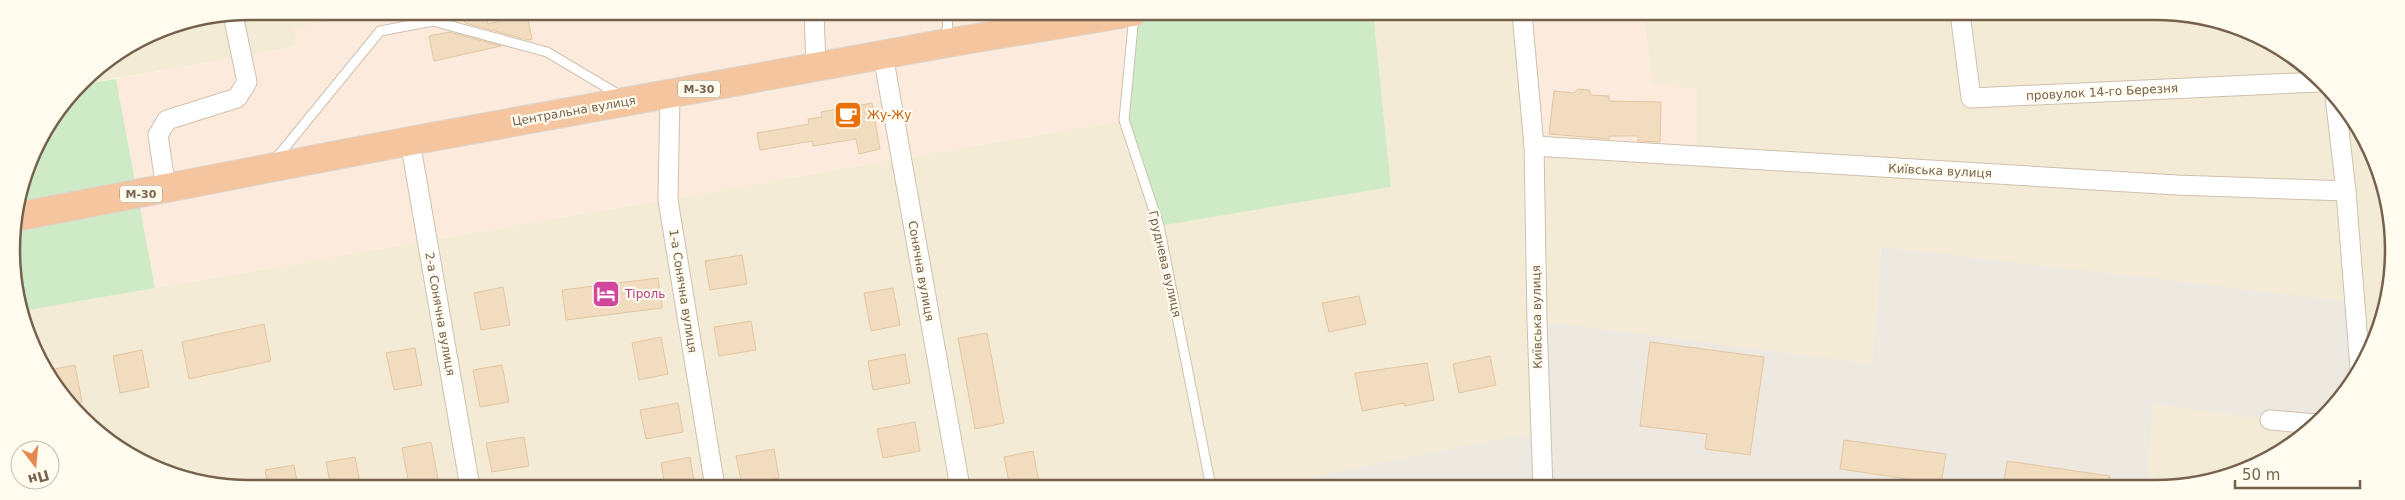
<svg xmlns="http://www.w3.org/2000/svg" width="2405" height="500" font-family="'DejaVu Sans',sans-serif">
  <rect width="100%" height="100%" fill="#fcf8e8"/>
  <!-- residential -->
  <g fill="#f4ebd6">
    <path d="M250,11H367V13L296,47L78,85L81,81L159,29Z"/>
    <path d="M1373,12L1522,13L1652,82L1643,13H2186L2274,43L2344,104L2386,188L2392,281L2369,356L2360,368L1881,247L1872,365L1257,488L219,487L144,464L70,407L24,327L22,311L1124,120L1391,188Z"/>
    <path d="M2153,403L2270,420L2316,424L2247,470L2171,488H2147Z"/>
  </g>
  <!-- commercial -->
  <g fill="#fcebdc">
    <path d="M367,11L1131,12L1124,120L155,288L116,79L296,47L294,29L366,13Z"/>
    <path d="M1522,13H1643L1652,82L1697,90V157L1534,146Z"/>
  </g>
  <!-- industrial -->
  <path fill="#ede9e1" d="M1881,247L2355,302L2360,368L2324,419L2270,420L2153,404L2147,488H1257L1541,431L1537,321L1872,364Z"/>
  <!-- green -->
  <g fill="#ceeac6">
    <path d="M1134,12H1373L1391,187L1159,226L1124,120Z"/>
    <path d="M116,79L155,288L22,311L12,235L30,158L78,85Z"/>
  </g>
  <!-- building -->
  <g fill="#f1dcbf" stroke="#e4c6a0">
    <path d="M462,11L485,12L488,24L527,15L532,39L528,40L465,23Z"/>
    <path d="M449,32L501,46L434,61L429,36Z"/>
    <path d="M1578,89L1589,90L1591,95L1609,96V101L1661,102L1660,142L1638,141V136H1610L1609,139L1549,134L1554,91L1574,93Z"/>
    <path d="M872,103L880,149L859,154L856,139L813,146L812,141L760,150L757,133L809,124L808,119L822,117L821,112Z"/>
    <path d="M742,255L747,284L710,290L705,261Z"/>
    <path d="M658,278L662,308L566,320L562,290Z"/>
    <path d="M503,287L510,325L481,330L474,293Z"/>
    <path d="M893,288L900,325L871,331L864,293Z"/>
    <path d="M1359,296L1366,324L1329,332L1322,303Z"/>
    <path d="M751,321L756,350L719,356L714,327Z"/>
    <path d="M264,324L271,361L189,379L182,342Z"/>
    <path d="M987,333L1004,423L975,429L958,338Z"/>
    <path d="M661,337L668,374L639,380L632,343Z"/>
    <path d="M1650,342L1764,357L1750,455L1705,449L1707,434L1640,426Z"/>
    <path d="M415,348L422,385L394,390L386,353Z"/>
    <path d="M142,350L149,387L120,393L113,356Z"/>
    <path d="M905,354L910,383L873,390L868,361Z"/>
    <path d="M1490,356L1496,385L1459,393L1453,364Z"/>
    <path d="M1427,363L1434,400L1405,406L1404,403L1362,411L1355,373Z"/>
    <path d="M75,365L82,402L69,405L49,370Z"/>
    <path d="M502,365L509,402L480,407L473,370Z"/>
    <path d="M678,403L683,432L646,439L640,410Z"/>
    <path d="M915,422L920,451L883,458L877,429Z"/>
    <path d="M524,437L529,466L492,472L486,443Z"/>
    <path d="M1844,440L1946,454L1941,484L1840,469Z"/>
    <path d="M431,442L438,479L409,485L402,448Z"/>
    <path d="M774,449L779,478L742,485L736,456Z"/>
    <path d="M1033,451L1040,487H1010L1004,457Z"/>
    <path d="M355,457L361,487H331L326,462Z"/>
    <path d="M690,457L695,487H665L661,463Z"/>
    <path d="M2007,461L2110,476L2108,488H2003Z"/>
    <path d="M294,465L298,487H268L265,470Z"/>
  </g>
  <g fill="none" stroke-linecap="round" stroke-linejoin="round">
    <!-- lane casing -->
    <g stroke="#cec1ae" stroke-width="11">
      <g id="lane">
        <path d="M1134,15L1124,120L1159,226L1211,487"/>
        <path d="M947,39L948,12"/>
        <path d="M274,161L380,31L433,21L547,52L621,96"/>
      </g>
    </g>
    <!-- street casing -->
    <g stroke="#cec1ae" stroke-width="21">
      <g id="street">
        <path d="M814,12L816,67"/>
        <path d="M1522,13L1534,146L1537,321L1543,488"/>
        <path d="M1960,13L1971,98L2318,82"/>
        <path d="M883,55L960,487"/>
        <path d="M670,94L668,200L715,487"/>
        <path d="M2335,96L2346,191L2360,368"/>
        <path d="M410,141L470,487"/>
        <path d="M1534,146L2177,185L2346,191"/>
        <path d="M166,189L158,135L167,120L237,98L247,82L233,15"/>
        <path d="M2270,420L2316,424"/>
      </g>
    </g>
    <!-- highway casing -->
    <g stroke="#dbd6d0" stroke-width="30">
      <path id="highway" d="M16,217L410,141L947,43L1133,12"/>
    </g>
    <!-- lane -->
    <use href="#lane" stroke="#fff" stroke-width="9"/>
    <!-- street -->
    <use href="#street" stroke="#fff" stroke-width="19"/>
    <!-- highway -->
    <use href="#highway" stroke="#f5c59f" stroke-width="28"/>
  </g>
  <!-- icons -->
  <defs>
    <g id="cafe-square" transform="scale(1.4375)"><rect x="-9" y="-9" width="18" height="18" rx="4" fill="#e8710a" stroke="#fffbee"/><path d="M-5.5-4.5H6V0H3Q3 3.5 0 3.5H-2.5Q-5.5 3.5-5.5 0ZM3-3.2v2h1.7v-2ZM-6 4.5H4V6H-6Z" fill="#fff"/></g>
    <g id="hotel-square" transform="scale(1.4375)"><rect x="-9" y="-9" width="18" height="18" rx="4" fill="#d1479c" stroke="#fffbee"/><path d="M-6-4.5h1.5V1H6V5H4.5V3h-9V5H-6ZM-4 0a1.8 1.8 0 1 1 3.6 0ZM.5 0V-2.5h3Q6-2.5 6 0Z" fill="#fff"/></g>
  </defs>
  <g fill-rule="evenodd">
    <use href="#cafe-square" x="848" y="115"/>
    <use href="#hotel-square" x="606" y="294"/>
  </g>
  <g text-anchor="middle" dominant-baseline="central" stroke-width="4.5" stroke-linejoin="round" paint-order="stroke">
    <!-- shield labels -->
    <g fill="#fffbee" stroke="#9f907d" stroke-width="1">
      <rect x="678" y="80.5" width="42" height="17" rx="4"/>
      <rect x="120" y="185.5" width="42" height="17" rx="4"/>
    </g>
    <g font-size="11" font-weight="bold" fill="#76624c">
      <text x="699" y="89">М-30</text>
      <text x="141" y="194">М-30</text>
    </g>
    <!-- street labels -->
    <g font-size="12" fill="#76624c" stroke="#fffbee">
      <text transform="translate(2102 92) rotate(-3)">провулок 14-го Березня</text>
      <text transform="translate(574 111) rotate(-10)">Центральна вулиця</text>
      <text transform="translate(1940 171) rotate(3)">Київська вулиця</text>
      <text transform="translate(1165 264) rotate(77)">Груднева вулиця</text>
      <text transform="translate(921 271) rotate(80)">Сонячна вулиця</text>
      <text transform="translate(683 291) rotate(81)">1-а Сонячна вулиця</text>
      <text transform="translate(440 314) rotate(80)">2-а Сонячна вулиця</text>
      <text transform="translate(1537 317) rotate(-91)">Київська вулиця</text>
    </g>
    <!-- food labels -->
    <g font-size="12" fill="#c56008" stroke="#fffbee" text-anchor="start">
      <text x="867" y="115">Жу-Жу</text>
    </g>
    <!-- hotel labels -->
    <g font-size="12" fill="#b23c85" stroke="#fffbee" text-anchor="start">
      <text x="625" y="294">Тіроль</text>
    </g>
  </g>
  <!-- crop -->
  <path d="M0 0H2405V500H0ZM250 20H2155A230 230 0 0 1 2385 250V250A230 230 0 0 1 2155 480H250A230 230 0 0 1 20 250V250A230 230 0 0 1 250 20Z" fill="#fffbee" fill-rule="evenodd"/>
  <path fill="none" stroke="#76624c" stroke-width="2.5" d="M250 20H2155A230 230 0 0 1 2385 250V250A230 230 0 0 1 2155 480H250A230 230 0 0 1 20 250V250A230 230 0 0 1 250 20Z"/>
  <!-- north arrow -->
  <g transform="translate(35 465) rotate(164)"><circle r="24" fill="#fffbee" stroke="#c8bead"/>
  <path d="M0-4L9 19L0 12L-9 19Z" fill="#e48a4f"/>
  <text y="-8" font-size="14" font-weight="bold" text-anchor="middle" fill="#76624c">Пн</text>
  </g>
  <!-- scale -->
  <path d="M2235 480v8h125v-8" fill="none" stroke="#76624c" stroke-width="2.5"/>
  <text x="2242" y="480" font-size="15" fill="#76624c" stroke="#fffbee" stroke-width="4" paint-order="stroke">50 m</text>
</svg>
